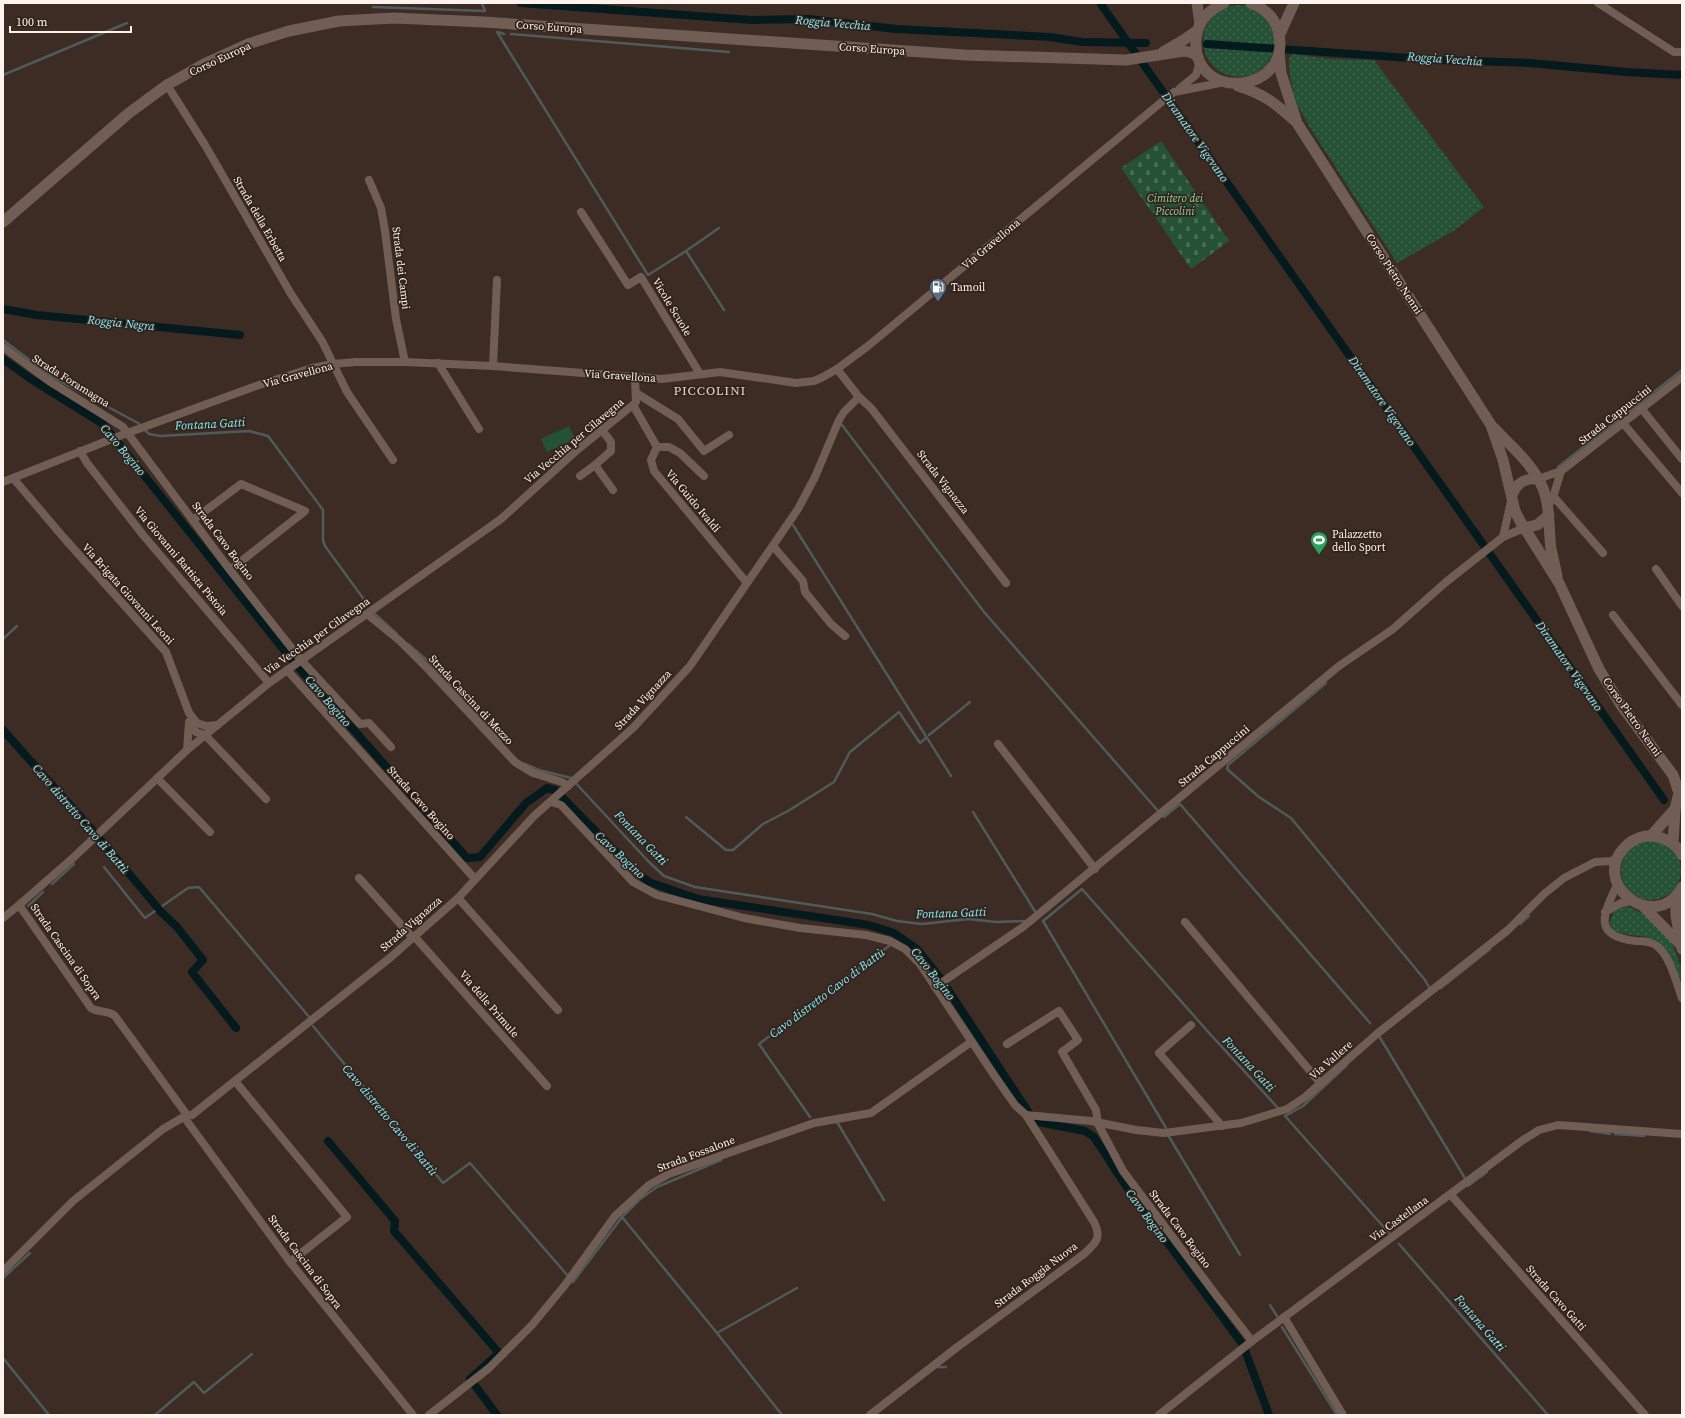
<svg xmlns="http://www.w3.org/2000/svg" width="1685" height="1418" font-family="'Source Serif 4',serif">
  <defs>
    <pattern id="grass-dots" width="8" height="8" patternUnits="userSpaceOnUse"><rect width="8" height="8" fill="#255236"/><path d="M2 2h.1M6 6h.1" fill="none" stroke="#466b53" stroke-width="1.8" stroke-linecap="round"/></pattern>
    <pattern id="cemetery-stones" width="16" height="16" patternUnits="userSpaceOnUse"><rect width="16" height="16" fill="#255236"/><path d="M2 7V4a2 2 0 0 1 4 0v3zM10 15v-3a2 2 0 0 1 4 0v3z" fill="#466b53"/></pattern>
  </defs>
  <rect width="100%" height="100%" fill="#3c2c23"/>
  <!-- grass -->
  <g fill="url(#grass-dots)">
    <circle cx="1239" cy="41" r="36"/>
    <path d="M1292,54L1332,59L1374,60L1484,207L1455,230L1397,263L1309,126L1296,102L1290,78L1289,59Z"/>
    <circle cx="1651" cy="870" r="30"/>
    <path d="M1623,906C1638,907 1660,926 1669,938C1674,946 1677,956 1680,965L1682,964V989L1663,946C1658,941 1653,938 1647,937C1635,934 1602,937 1612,916C1614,910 1617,908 1623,906Z"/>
  </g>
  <!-- cemetery -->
  <path fill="url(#cemetery-stones)" d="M1161,141L1229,241L1191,269L1121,168Z"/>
  <!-- pitch -->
  <path fill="#255236" d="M569,426L575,439L547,452L541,439Z"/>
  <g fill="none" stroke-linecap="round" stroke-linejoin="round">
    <!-- stream -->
    <g stroke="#4f5b5b" stroke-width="2.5">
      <path d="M373,7L485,11L482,3"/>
      <path d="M497,32L648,275L686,251L724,310"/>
      <path d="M498,32L504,34"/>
      <path d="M511,34L729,52"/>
      <path d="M3,75L127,23"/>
      <path d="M686,251L719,228"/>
      <path d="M3,340L52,377L138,423L149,434L160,436L249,431L268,436L323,510V540L325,546L368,605"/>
      <path d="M842,425L984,612L1159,812"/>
      <path d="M1558,467L1682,370"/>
      <path d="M793,525L951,776"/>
      <path d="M375,614L397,634"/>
      <path d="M3,639L17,626"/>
      <path d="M408,644L428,661L501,741"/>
      <path d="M1326,683L1228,765L1227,769L1259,797L1291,818L1425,980L1430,989"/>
      <path d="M929,735L970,702"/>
      <path d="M525,764L539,770L571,778L648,861L664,876L695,887L872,914L897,921L922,924L968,919L996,922L1026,921"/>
      <path d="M973,812L1036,913"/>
      <path d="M686,817L726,850H733L763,824L788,811L834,782L850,752L899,712L920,743L926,738"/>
      <path d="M1164,817L1180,804L1370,1023"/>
      <path d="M104,867L145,918L188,888L199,887L310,1018"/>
      <path d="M52,884L74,864"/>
      <path d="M28,906L43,892"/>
      <path d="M1520,924L1529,916"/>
      <path d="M1441,988L1490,949"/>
      <path d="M313,1026L443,1183L470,1163L568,1276"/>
      <path d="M1379,1036L1466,1180"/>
      <path d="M1285,1116L1303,1106L1347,1065"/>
      <path d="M1285,1116L1389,1233"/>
      <path d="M810,1117L759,1044L889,946"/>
      <path d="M837,1122L884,1200"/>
      <path d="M1166,1128L1043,921L1082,889L1210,1034L1278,1108"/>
      <path d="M1590,1131L1610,1134"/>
      <path d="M1615,1134L1644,1136"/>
      <path d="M1168,1135L1240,1255"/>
      <path d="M1468,1186L1487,1172"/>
      <path d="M622,1217L640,1199L657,1187L721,1160"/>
      <path d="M1399,1244L1548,1415"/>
      <path d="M3,1278L30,1253"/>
      <path d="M573,1282L622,1217L717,1333L797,1288"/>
      <path d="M1270,1305L1277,1316"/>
      <path d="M1282,1327L1337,1415"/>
      <path d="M717,1333L782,1415"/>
      <path d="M3,1358L49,1415"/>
      <path d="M937,1367H946"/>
      <path d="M155,1415L194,1382L204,1393L252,1354"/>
    </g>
    <!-- canal -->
    <g stroke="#051a1d" stroke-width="8">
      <path d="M521,3L752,20L808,19L896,29L1050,37L1082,42L1146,43"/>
      <path d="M1100,3L1664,800"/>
      <path d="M1207,44L1438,60L1530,63L1627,72L1682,75"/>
      <path d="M3,309L37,315L240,335"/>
      <path d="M3,359L31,379L103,424L292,660L467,858L480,857L526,803L547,788L555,790L635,871L649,882L698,899L869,925L894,933L917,949L941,979L1033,1119L1038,1122L1085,1131L1094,1137L1128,1189L1243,1345L1269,1415"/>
      <path d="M3,730L94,832L158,908"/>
      <path d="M160,911L177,927L203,960L192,972L236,1028"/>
      <path d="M328,1141L395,1221L394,1231L499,1353L470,1379L497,1415"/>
    </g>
    <!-- street -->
    <g stroke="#705e54" stroke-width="8">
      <path d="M1598,3L1674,52H1682"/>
      <path d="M167,85L205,145L291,294L322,341L347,392L393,460"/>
      <path d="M1180,88L1196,75L1200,61"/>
      <path d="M369,180L381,208L385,231L396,319L405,362"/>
      <path d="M581,212L628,285L641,277L700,374"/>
      <path d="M3,347L49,381L123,427L230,570L301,660L360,724L369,723L391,747"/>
      <path d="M438,363L479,429"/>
      <path d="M493,366L497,280"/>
      <path d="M837,369L859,397L871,408L1006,583"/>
      <path d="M636,393L678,419L704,451L729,435"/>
      <path d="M633,405L657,447L651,460L654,471L747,583"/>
      <path d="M1641,408L1682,459"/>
      <path d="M1622,422L1682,493"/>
      <path d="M602,430L611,442V451L595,465L613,490"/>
      <path d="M657,447H669L680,453L704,476"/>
      <path d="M80,451L87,463L143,535L269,683"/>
      <path d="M580,476L595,465"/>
      <path d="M13,478L64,538L166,652L189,713L197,723L206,726L217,725"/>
      <path d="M1538,479L1561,471L1682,377"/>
      <path d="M3,482L122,435L256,386L312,368L333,364L356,362H405L493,366L662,379L720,372L796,383L814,381L821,378L837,369L868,346L1164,100L1174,92L1225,82"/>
      <path d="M1553,496L1603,553"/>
      <path d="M1552,501L1561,471"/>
      <path d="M193,520L241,484L305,511L230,570"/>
      <path d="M1503,537L1511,501"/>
      <path d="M773,546L803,581L805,592L831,624L845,636"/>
      <path d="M1656,569L1682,606"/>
      <path d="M367,614L400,641L428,669L515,762L533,773L562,782L568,786"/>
      <path d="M1613,615L1682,705"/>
      <path d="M287,670L475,879"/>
      <path d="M189,724L196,732L205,735L266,799"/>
      <path d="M998,744L1095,869"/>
      <path d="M187,750L189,722"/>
      <path d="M157,778L210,832"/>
      <path d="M551,802L561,805L633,882L657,895L744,918L800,928L866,935L890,941L905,949L920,964L994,1075L1015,1105L1026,1115L1094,1222C1102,1238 1096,1243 1084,1254L956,1348L870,1415"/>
      <path d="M359,878L412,937"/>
      <path d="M1617,885C1603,915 1592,936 1636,941C1643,941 1651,941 1657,946C1670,956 1676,982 1682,998"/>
      <path d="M458,898L558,1010"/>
      <path d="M19,905L91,1008C99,1013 108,1010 115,1016L187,1115"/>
      <path d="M1605,912L1621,903L1632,901"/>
      <path d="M3,918L19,905L74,857L187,750L269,683L501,519L576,451L633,405L636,402L635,378"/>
      <path d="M1185,922L1321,1084"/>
      <path d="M414,936L547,1086"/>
      <path d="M935,987L1023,927L1339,666L1393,629L1446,582L1503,537L1524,528"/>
      <path d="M1191,1025L1159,1053L1222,1126"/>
      <path d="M1007,1044L1059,1011L1078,1040L1062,1052L1096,1110L1098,1124L1123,1171L1216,1295L1252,1341"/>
      <path d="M235,1081L347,1217L290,1262"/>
      <path d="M1026,1115L1091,1121L1136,1130L1164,1133L1241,1123L1287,1109L1305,1097L1378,1033L1508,930L1544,894L1564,878L1595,862L1611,861L1618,858"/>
      <path d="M184,1117L290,1262L413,1415"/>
      <path d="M1451,1195L1645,1415"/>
      <path d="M3,1271L73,1201L163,1129L187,1115H192L391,957L458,898L534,816L633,728L690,666L798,509L815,477L839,420L844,412L859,397"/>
      <path d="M1284,1317L1343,1415"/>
      <path d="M429,1415L489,1368L532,1325L565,1285L615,1216L649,1185L669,1174L814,1123L871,1113L971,1042"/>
      <path d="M1159,1415L1252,1341L1523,1140L1539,1130L1558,1125L1682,1134"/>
    </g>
    <!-- secondary -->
    <g stroke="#705e54" stroke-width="11">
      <path d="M1197,3L1200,24"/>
      <path d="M1224,3C1209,10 1197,22 1196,40C1192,104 1295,94 1278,30C1274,17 1264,8 1251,3"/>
      <path d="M1279,36L1294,3"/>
      <path d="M1163,52L1182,41L1198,30"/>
      <path d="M1279,52L1281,73L1297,123L1491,425L1503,460L1515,511L1520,521L1559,583L1599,669L1621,705L1673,775L1679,793L1675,809L1673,844"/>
      <path d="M1238,86C1264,94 1275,103 1295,121"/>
      <path d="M3,222L129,113L167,85L204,64L248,44L289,31L339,21L394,18L484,22L965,55L1126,60L1184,51L1193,53L1198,57"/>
      <path d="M1494,428C1510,445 1530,462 1540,482C1551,502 1548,527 1551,549C1553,558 1555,567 1557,576"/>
      <path d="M1512,495C1517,482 1525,478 1538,479"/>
      <path d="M1524,528L1537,525L1549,515"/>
      <path d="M1651,836L1675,809"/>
      <path d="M1682,855C1677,844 1665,838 1653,836C1644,835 1634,839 1628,844C1585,882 1656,936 1682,887"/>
      <path d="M1676,896V916L1682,949"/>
      <path d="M1643,906L1680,944"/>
    </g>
  </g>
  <!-- icons -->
  <defs>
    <g id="fuel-pin" transform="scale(0.9)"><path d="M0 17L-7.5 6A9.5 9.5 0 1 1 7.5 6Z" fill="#5c6f8a" stroke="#32221a"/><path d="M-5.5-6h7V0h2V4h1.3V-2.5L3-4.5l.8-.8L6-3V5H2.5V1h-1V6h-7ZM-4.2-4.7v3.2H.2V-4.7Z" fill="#fff"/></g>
    <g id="stadium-pin" transform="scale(0.9)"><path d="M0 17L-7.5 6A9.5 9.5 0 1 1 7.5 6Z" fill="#2e9e5b" stroke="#32221a"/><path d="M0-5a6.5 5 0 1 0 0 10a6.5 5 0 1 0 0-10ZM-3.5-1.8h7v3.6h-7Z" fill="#fff"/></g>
  </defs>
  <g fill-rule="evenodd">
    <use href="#fuel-pin" x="938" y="287"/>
    <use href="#stadium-pin" x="1319" y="540"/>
  </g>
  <g text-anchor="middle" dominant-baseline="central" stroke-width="3.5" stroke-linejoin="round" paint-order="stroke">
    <!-- street labels -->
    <g font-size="11" fill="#fdf2ec" stroke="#32221a">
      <text transform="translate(549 27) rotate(4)">Corso Europa</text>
      <text transform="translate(872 49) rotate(4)">Corso Europa</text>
      <text transform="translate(220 59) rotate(-25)">Corso Europa</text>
      <text transform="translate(260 219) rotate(60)">Strada della Erbetta</text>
      <text transform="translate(991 244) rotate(-40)">Via Gravellona</text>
      <text transform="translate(401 268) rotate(83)">Strada dei Campi</text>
      <text transform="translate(1394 274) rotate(57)">Corso Pietro Nenni</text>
      <text transform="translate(672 307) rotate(59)">Vicole Scuole</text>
      <text transform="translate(298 375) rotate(-15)">Via Gravellona</text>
      <text transform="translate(620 376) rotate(4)">Via Gravellona</text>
      <text transform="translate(71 381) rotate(32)">Strada Foramagna</text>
      <text transform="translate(1615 415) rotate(-38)">Strada Cappuccini</text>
      <text transform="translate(574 441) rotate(-40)">Via Vecchia per Cilavegna</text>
      <text transform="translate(943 482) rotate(52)">Strada Vignazza</text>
      <text transform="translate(693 501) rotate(50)">Via Guido Ivaldi</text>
      <text transform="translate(223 541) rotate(53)">Strada Cavo Bogino</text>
      <text transform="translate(181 561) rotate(50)">Via Giovanni Battista Pistoia</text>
      <text transform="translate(128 594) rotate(48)">Via Brigata Giovanni Leoni</text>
      <text transform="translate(317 636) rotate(-35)">Via Vecchia per Cilavegna</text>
      <text transform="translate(471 700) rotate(47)">Strada Cascina di Mezzo</text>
      <text transform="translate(643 700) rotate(-47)">Strada Vignazza</text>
      <text transform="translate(1632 717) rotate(55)">Corso Pietro Nenni</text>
      <text transform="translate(1214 756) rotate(-40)">Strada Cappuccini</text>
      <text transform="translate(421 803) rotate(48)">Strada Cavo Bogino</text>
      <text transform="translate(411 924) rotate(-41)">Strada Vignazza</text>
      <text transform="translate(66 952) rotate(55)">Strada Cascina di Sopra</text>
      <text transform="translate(489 1004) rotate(49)">Via delle Primule</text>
      <text transform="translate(1331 1060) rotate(-41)">Via Vallere</text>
      <text transform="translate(696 1154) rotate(-21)">Strada Fossalone</text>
      <text transform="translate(1399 1219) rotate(-36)">Via Castellana</text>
      <text transform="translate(1180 1229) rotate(53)">Strada Cavo Bogino</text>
      <text transform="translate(305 1262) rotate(53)">Strada Cascina di Sopra</text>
      <text transform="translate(1036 1275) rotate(-37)">Strada Roggia Nuova</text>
      <text transform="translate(1556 1298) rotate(48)">Strada Cavo Gatti</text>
    </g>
    <!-- park labels -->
    <g font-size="11" font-style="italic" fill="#8dd6a6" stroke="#32221a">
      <text x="1175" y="198">Cimitero dei<tspan x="1175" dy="13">Piccolini</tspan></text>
    </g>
    <!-- poi labels -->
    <g font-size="11" fill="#fdf2ec" stroke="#32221a" text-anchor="start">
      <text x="951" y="287">Tamoil</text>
      <text x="1332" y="534">Palazzetto<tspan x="1332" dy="13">dello Sport</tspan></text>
    </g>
    <!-- water labels -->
    <g font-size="12" font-style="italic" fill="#86f1ff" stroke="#32221a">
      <text transform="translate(833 23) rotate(5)">Roggia Vecchia</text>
      <text transform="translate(1445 59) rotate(4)">Roggia Vecchia</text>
      <text transform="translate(1195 137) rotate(55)">Diramatore Vigevano</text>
      <text transform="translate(121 323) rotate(6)">Roggia Negra</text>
      <text transform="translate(1382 401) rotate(55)">Diramatore Vigevano</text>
      <text transform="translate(210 424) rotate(-3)">Fontana Gatti</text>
      <text transform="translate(123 450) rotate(50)">Cavo Bogino</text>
      <text transform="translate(1569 666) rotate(55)">Diramatore Vigevano</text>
      <text transform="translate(328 701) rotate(49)">Cavo Bogino</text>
      <text transform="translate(81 819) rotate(49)">Cavo distretto Cavo di Battù</text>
      <text transform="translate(641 838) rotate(46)">Fontana Gatti</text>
      <text transform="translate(620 855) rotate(43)">Cavo Bogino</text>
      <text transform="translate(951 913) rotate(-2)">Fontana Gatti</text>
      <text transform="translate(933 974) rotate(52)">Cavo Bogino</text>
      <text transform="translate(827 993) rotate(-37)">Cavo distretto Cavo di Battù</text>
      <text transform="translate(1249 1064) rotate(47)">Fontana Gatti</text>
      <text transform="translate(390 1120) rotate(50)">Cavo distretto Cavo di Battù</text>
      <text transform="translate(1147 1216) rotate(54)">Cavo Bogino</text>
      <text transform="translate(1480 1323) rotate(49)">Fontana Gatti</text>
    </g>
    <!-- quarter labels -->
    <g font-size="13" letter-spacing="1" fill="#e6d1c6" stroke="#32221a">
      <text x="710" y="390">PICCOLINI</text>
    </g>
  </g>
  <!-- border -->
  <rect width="1685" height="1418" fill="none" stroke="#fdf2ec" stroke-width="8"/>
  <!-- scale -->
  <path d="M10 26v6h121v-6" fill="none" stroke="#fdf2ec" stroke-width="2"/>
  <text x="16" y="26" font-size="12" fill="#fdf2ec" stroke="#32221a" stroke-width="3" paint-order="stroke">100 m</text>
</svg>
